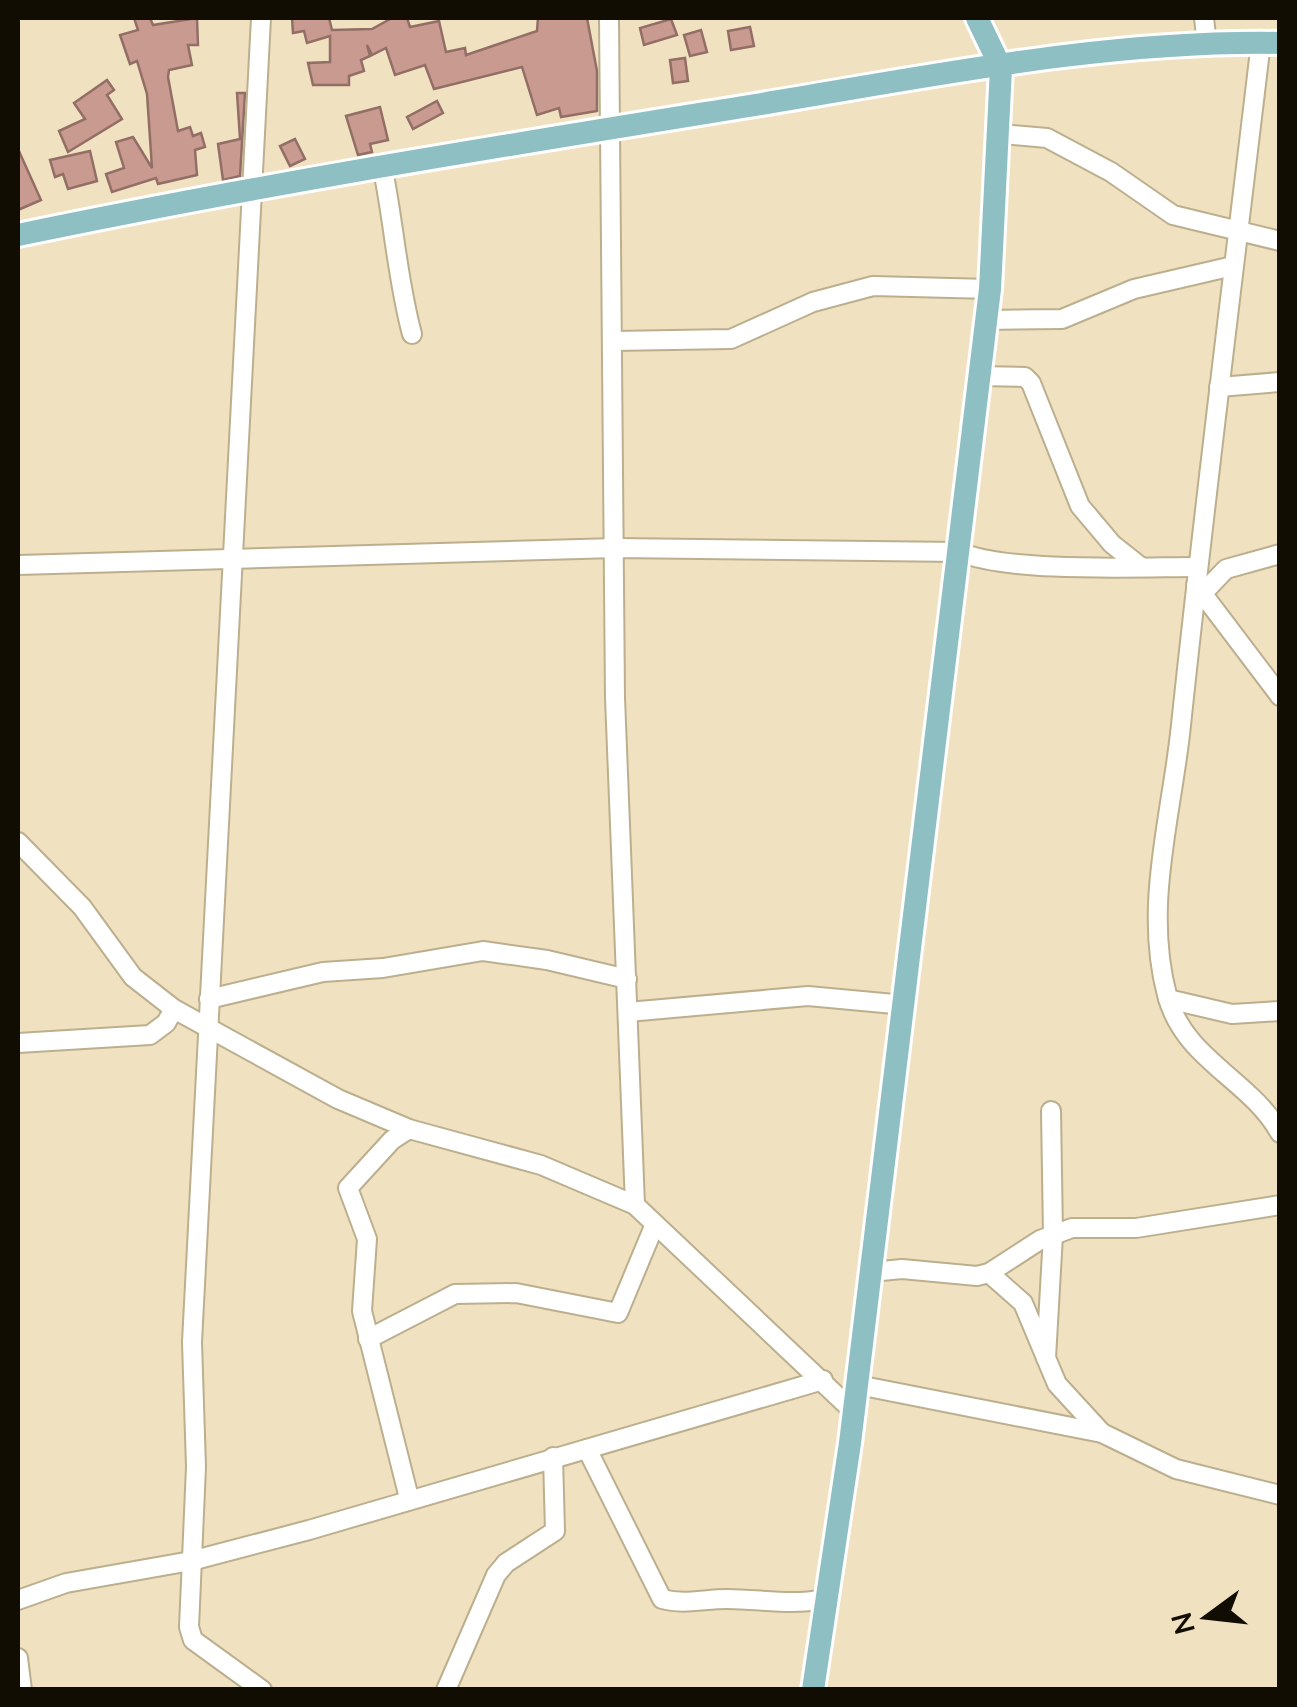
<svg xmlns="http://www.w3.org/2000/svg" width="1297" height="1707" font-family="'Nunito Sans',sans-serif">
  <rect width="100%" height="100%" fill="#f0e2c0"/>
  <!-- building -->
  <g fill="#c99a8f" stroke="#926e66" stroke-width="2.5">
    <path d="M134,18H150L153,25L197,18L198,45H188L192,65L169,70L168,77L178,131L190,127L193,136L201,133L205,147L195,150L197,175L158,184L156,178L112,192L106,174L124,168L116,142L133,137L152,168L147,94L137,61L130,64L120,35L138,30Z"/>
    <path d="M292,18H329L332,30L372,29L392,18H407L410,27L439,21L446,52L465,48L466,55L537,31L538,18H587L597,71V111L561,117L559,108L537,115L522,67L434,89L425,65L395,75L386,48L372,55L367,45L370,56L361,60L364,71L349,76V85H313L308,63L330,62V36L307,43L304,31L293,33Z"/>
    <path d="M671,19L677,35L644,45L640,28Z"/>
    <path d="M750,27L754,46L731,50L728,31Z"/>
    <path d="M701,30L707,52L690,56L684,35Z"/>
    <path d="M685,58L688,81L673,83L670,60Z"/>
    <path d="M107,80L114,90L107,95L122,119L68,152L59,131L85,119L74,103Z"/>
    <path d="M237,93H245L240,176L223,180L218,144L240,139Z"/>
    <path d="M437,101L443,113L413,129L407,117Z"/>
    <path d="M380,107L388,140L370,144L372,152L358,155L346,116Z"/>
    <path d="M295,139L305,159L290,166L280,146Z"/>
    <path d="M18,149L41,200L18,210Z"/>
    <path d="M90,151L97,181L68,189L63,174L55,177L50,160Z"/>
  </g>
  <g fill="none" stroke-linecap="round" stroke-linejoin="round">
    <!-- minor casing -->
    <g stroke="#bcaf8e" stroke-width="22">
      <g id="minor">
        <path d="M261,18L192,1342L196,1467L189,1627L193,1640L262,1690"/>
        <path d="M609,18L615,698L635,1205"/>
        <path d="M1204,18L1207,45"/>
        <path d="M1261,42C1234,270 1205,497 1181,725C1172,815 1143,905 1167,995C1184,1060 1250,1079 1280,1133"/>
        <path d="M1001,134L1047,138L1111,172L1173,215L1280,241"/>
        <path d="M382,165C394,222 397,279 412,334"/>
        <path d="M985,320L1062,319L1134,289L1233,266"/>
        <path d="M614,341L731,339L813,302L873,286L990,289"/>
        <path d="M979,376L1025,377L1031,383L1080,506L1112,544L1141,567"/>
        <path d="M1219,387L1280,382"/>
        <path d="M18,565L616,548L960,552C1009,573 1140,567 1197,567"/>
        <path d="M1196,585L1280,696"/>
        <path d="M1202,594L1226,569L1280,554"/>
        <path d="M18,842L82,907L133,977L174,1009L338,1099L409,1129L541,1165L635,1205L854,1412"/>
        <path d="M209,999L323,972L383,968L483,951L547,960L627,979"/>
        <path d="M1168,999L1232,1014L1280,1011"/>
        <path d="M628,1012L808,996L905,1005"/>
        <path d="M18,1043L150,1035L166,1023L174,1009"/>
        <path d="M409,1129L392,1140L348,1188L367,1239L362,1311L409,1498"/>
        <path d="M871,1272L902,1269L977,1276L989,1273L1040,1240L1072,1228H1136L1280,1205"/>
        <path d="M989,1273L1023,1303L1057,1384L1102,1433"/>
        <path d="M368,1339L455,1294L516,1293L618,1313L655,1224"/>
        <path d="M1046,1358L1053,1235L1051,1111"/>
        <path d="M858,1385L1102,1433L1176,1469L1280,1495"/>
        <path d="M587,1449L662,1599C684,1605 704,1599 727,1599C761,1599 790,1606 824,1599"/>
        <path d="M18,1600L66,1583L191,1561L309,1530L823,1380"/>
        <path d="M18,1658L22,1690"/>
        <path d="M446,1690L496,1575L506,1563L555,1531L553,1457"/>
      </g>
    </g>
    <!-- major casing -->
    <g stroke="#fff" stroke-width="28">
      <g id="major">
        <path d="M18,235C262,184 508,145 755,105C927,77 1104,40 1280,43"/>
        <path d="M813,1690L850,1443L990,289L1001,68L977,18"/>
      </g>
    </g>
    <!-- minor -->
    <use href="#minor" stroke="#fff" stroke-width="18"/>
    <!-- major -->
    <use href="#major" stroke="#8ebfc3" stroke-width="22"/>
  </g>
  <!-- border -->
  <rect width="1297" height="1707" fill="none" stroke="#120d03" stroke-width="40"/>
  <!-- north arrow -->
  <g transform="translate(1207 1617) rotate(255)" stroke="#f0e2c0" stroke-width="8" paint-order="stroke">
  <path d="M0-8L18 38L0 25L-18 38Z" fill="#120d03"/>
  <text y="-15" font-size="28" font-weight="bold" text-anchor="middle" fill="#120d03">N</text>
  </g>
</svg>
